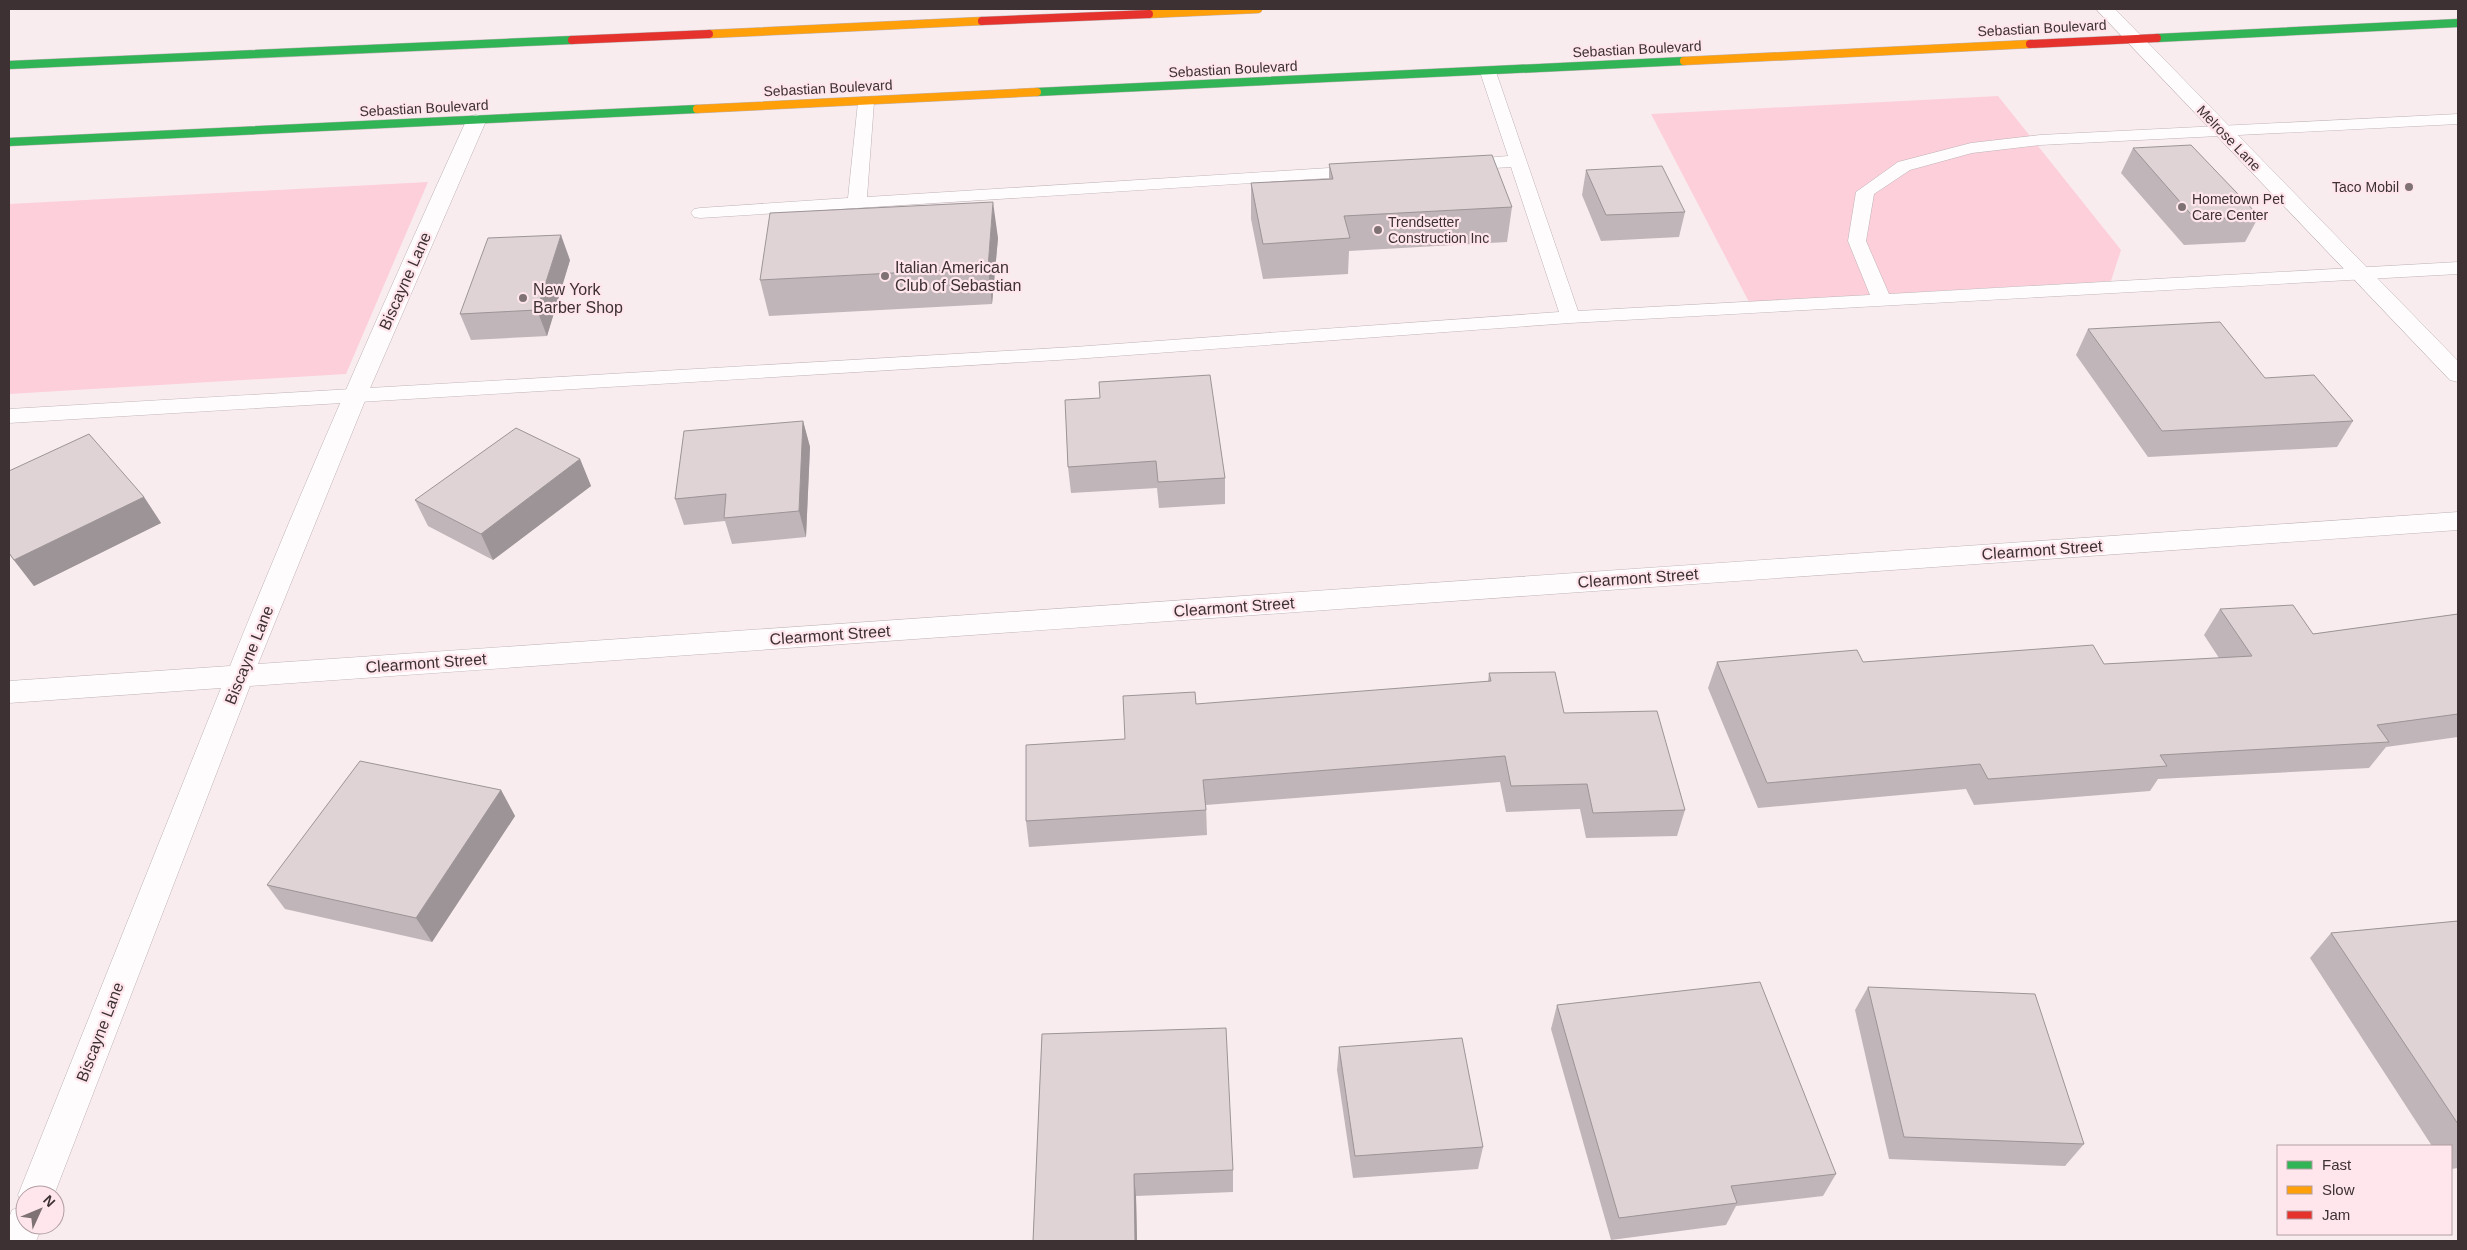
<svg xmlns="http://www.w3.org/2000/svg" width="2467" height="1250" font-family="Arial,sans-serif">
  <rect width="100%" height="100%" fill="#f9ecef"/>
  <!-- green -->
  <g fill="#fccfdb">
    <path d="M1998,96L2121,250L2111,281L1749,302L1651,114Z"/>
    <path d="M428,182L346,374L9,394V204Z"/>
  </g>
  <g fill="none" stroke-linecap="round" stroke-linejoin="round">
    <!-- lane casing -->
    <g stroke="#beb2b5" stroke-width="1">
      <g id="lane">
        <path d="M1488,67L1494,69L1496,72L1578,311L1870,295L1848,241L1856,192L1898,162L1971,143L2040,135L2458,114V124L2040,145L1972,153L1910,170L1874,194L1866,241L1889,294L2458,262V274L1570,323L1074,359L9,423V409L1074,347L1559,312L1511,167L1462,170L1456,169L1453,165L1456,161L1462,160L1508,156L1480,72L1482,69Z"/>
        <path d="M866,97L872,98L874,102L867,197L1361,166L1367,167L1370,171L1367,175L1361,176L700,218L694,217L691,213L694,209L700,208L848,198L858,102L860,98Z"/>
      </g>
    </g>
    <!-- street casing -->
    <g stroke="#beb2b5" stroke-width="1">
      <g id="street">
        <path d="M2096,9H2115L2458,361V382L2450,380Z"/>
        <path d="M476,115L483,117L486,121L371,386L258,664L2458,512V530L250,686L54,1195H25V1225H43L36,1241H9V1218L12,1210L23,1206L18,1195L221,688L9,703V681L230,666C304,482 384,301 466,121L469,117Z"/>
      </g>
    </g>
    <!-- fast casing -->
    <g stroke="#beb2b5" stroke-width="9">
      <g id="fast">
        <path d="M2157,38L2458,23"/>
        <path d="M9,65L572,40"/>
        <path d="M1037,92L1684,61"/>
        <path d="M9,142L697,109"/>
      </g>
    </g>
    <!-- slow casing -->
    <g stroke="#beb2b5" stroke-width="9">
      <g id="slow">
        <path d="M1149,14L1258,9"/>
        <path d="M709,34L982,21"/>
        <path d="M1684,61L2030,44"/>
        <path d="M697,109L1037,92"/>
      </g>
    </g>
    <!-- jam casing -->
    <g stroke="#beb2b5" stroke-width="9">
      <g id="jam">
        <path d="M982,21L1149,14"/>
        <path d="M572,40L709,34"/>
        <path d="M2030,44L2157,38"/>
      </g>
    </g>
    <!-- lane -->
    <use href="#lane" fill="#fefcfd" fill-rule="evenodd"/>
    <!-- street -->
    <use href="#street" fill="#fefcfd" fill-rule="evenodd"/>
    <!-- fast -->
    <use href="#fast" stroke="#30b455" stroke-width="8"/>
    <!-- slow -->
    <use href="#slow" stroke="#ff9f0a" stroke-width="8"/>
    <!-- jam -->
    <use href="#jam" stroke="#e5322d" stroke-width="8"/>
  </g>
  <!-- wall -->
  <g fill="#c0b5b8">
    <path d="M2133,148L2259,216L2245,242L2184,245L2121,173Z"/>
    <path d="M1329,164L1512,207L1507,242L1349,251L1348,274L1263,279L1251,219V183L1329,179Z"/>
    <path d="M1586,170L1685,212L1679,237L1601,241L1582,195Z"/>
    <path d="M998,238L992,304L769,316L760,280Z"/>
    <path d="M570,260L547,336L471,340L460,314Z"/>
    <path d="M2088,329L2265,378L2353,421L2337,447L2148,457L2076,355Z"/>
    <path d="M1065,400L1225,478V504L1159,508L1157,488L1071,493L1068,467Z"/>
    <path d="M803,421L810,447L806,537L732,544L725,521L684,525L675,499Z"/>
    <path d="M580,459L591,486L493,560L428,526L415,500Z"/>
    <path d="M9,471L144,497L161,523L34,586L9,554Z"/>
    <path d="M2220,609L2313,634L2458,614V737L2386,747L2369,768L2158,779L2150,791L1974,805L1966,789L1758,808L1708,688L1717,662H1863L2104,664L2219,658L2204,635Z"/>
    <path d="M1489,673L1564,713L1685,810L1677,836L1586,838L1580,809L1506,812L1500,782L1206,805L1207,835L1029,847L1026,821L1125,739L1488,681Z"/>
    <path d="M501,790L515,816L432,942L285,909L267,885Z"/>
    <path d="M2458,921V1168L2451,1169V1146H2432L2310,958L2331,933Z"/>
    <path d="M1868,987L2084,1144L2065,1166L1889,1159L1855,1010Z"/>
    <path d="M1557,1005L1836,1174L1823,1196L1736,1206L1726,1225L1611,1240L1551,1029Z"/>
    <path d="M1042,1034L1233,1170V1192L1136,1196L1137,1241H1033Z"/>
    <path d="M1339,1047L1483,1147L1478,1169L1353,1178L1337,1070Z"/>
  </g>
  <!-- shaded-wall -->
  <g fill="#9c9496">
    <path d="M993,202L998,238L992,304L988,268Z"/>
    <path d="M561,235L570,260L547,336L537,310Z"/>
    <path d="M803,421L810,447L806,537L799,511Z"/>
    <path d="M580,459L591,486L493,560L481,534Z"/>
    <path d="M144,497L161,523L34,586L14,560Z"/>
    <path d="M501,790L515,816L432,942L416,918Z"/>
    <path d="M1134,1174L1136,1196L1137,1241H1135Z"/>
  </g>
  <!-- building -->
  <g fill="#dfd3d6" stroke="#9c9496">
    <path d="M2191,145L2259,216L2196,220L2133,148Z"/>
    <path d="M1492,155L1512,207L1344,216L1350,238L1263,244L1251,183L1333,179L1329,164Z"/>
    <path d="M1662,166L1685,212L1606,215L1586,170Z"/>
    <path d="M993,202L988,268L760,280L770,213Z"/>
    <path d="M561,235L537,310L460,314L488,238Z"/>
    <path d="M2220,322L2265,378L2314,375L2353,421L2162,431L2088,329Z"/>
    <path d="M1210,375L1225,478L1158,482L1156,461L1068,467L1065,400L1100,398L1099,382Z"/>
    <path d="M803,421L799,511L724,518L726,494L675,499L684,431Z"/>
    <path d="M516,428L580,459L481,534L415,500Z"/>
    <path d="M89,434L144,497L14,560L9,553V471Z"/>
    <path d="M2293,605L2313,634L2458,614V714L2377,725L2389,742L2160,755L2167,766L1988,779L1980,764L1767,783L1717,662L1857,650L1863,662L2093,645L2104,664L2252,656L2220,609Z"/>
    <path d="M1555,672L1564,713L1657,711L1685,810L1593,813L1587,784L1511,786L1505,756L1203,780L1206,810L1026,821V745L1125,739L1123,696L1195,692L1196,704L1491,681L1489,673Z"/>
    <path d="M360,761L501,790L416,918L267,885Z"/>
    <path d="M2458,921V1124L2331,933Z"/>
    <path d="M1760,982L1836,1174L1731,1186L1737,1203L1619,1218L1557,1005Z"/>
    <path d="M1868,987L2035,994L2084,1144L1904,1137Z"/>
    <path d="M1226,1028L1233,1170L1134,1174L1135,1241H1033L1042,1034Z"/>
    <path d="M1462,1038L1483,1147L1355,1156L1339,1047Z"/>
  </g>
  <!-- markers -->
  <g fill="#7f7275" stroke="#ffe6ec" stroke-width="2">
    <circle cx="2409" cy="187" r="5"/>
    <circle cx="2182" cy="207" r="5"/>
    <circle cx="1378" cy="230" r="5"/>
    <circle cx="885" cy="276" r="5"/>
    <circle cx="523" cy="298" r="5"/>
  </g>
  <g text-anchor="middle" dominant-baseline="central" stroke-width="4.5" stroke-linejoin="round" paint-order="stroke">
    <!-- far-street labels -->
    <g font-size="14" fill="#3d3134" stroke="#ffe6ec">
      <text transform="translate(2042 28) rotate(-3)">Sebastian Boulevard</text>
      <text transform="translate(1637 49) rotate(-3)">Sebastian Boulevard</text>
      <text transform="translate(1233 69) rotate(-3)">Sebastian Boulevard</text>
      <text transform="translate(828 88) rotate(-3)">Sebastian Boulevard</text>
      <text transform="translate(424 108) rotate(-3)">Sebastian Boulevard</text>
      <text transform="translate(2229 138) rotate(46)">Melrose Lane</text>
    </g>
    <!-- far-poi labels -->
    <g font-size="14" fill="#3d3134" stroke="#ffe6ec" text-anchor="start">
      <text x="2399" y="187" text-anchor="end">Taco Mobil</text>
      <text x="2192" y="199">Hometown Pet<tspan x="2192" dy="16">Care Center</tspan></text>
      <text x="1388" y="222">Trendsetter<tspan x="1388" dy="16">Construction Inc</tspan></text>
    </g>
    <!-- poi labels -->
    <g font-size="16" fill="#3d3134" stroke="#ffe6ec" text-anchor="start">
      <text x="895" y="267">Italian American<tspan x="895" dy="18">Club of Sebastian</tspan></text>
      <text x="533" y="289">New York<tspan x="533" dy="18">Barber Shop</tspan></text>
    </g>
    <!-- street labels -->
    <g font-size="16" fill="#3d3134" stroke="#ffe6ec">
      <text transform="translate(405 281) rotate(-66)">Biscayne Lane</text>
      <text transform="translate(2042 550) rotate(-4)">Clearmont Street</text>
      <text transform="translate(1638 578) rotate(-4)">Clearmont Street</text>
      <text transform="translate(1234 607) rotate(-4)">Clearmont Street</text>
      <text transform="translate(830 635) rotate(-4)">Clearmont Street</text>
      <text transform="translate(249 655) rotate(-68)">Biscayne Lane</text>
      <text transform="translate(426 663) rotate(-4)">Clearmont Street</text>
      <text transform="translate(100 1032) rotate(-69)">Biscayne Lane</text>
    </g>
  </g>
  <!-- border -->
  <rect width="2467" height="1250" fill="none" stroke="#3d3134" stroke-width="20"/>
  <!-- legend -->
  <rect x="2277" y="1145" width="175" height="90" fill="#ffe6ec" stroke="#b19ea2"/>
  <rect x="2287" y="1161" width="25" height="8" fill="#30b455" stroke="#b19ea2"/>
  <text x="2322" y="1170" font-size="15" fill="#3d3134">Fast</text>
  <rect x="2287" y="1186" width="25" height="8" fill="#ff9f0a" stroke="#b19ea2"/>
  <text x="2322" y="1195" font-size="15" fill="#3d3134">Slow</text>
  <rect x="2287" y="1211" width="25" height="8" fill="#e5322d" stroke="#b19ea2"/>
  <text x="2322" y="1220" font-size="15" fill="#3d3134">Jam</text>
  <!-- north arrow -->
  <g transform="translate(40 1210) rotate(46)"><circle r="24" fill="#ffe6ec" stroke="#b19ea2"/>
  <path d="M0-4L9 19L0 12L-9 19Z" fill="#7f7275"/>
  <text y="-8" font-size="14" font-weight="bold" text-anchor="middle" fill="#3d3134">N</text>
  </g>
</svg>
